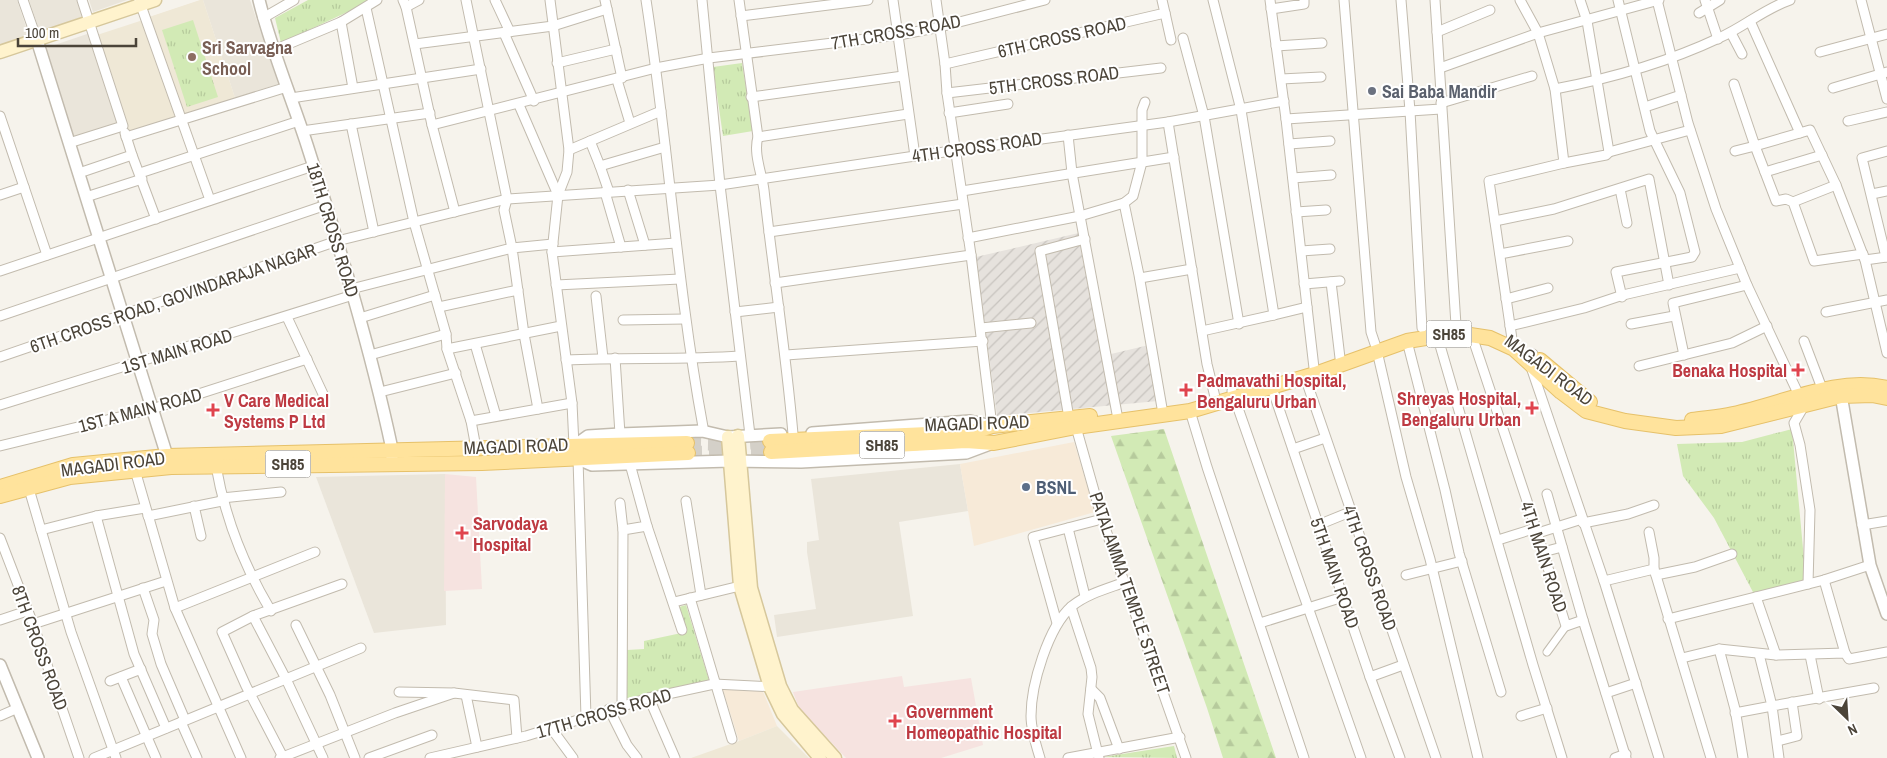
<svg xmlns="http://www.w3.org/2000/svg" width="1887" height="758" font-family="'Archivo Narrow',sans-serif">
  <defs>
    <pattern id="industrial-furrows" width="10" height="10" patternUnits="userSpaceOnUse" patternTransform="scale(1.25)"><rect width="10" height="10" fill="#e6e2dd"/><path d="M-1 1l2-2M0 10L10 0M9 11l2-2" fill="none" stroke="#c7c3be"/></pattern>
    <pattern id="grass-tufts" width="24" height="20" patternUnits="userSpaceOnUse" patternTransform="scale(1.25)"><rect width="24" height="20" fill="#d2eab5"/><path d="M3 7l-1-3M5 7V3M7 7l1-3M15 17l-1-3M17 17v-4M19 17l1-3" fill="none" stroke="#b6ca9c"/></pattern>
    <pattern id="forest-firs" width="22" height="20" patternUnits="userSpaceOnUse" patternTransform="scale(1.25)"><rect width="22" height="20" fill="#d2eab5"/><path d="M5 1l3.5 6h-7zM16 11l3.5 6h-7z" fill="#b6ca9c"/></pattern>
  </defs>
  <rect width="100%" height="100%" fill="#f6f3ec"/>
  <!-- residential -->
  <g fill="#eae5da">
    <path d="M0,0H17L29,36L0,46Z"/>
    <path d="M29,0H79L84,16L40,32Z"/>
    <path d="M89,0H127L93,12Z"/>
    <path d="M203,0H250L278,84L235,98Z"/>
    <path d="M90,33L120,122L70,139L40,50Z"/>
    <path d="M960,464L968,511L899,522L913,616L777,637L774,615L816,609L807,552V542L819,540L811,479Z"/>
    <path d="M445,474L446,625L374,633L316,477Z"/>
  </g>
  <!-- commercial -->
  <g fill="#f7ead8">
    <path d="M1074,442L1095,512L974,546L960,464Z"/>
    <path d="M762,689L777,726L739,741L723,690Z"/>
  </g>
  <!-- industrial -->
  <path fill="url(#industrial-furrows)" d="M1087,231L1111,354L1149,345L1158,401L997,416L976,257Z"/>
  <!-- education -->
  <g fill="#efe8d6">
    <path d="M200,0H203L235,98L182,115L149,17Z"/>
    <path d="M143,20L175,117L129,132L97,35Z"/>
    <path d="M777,726L809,758H691L739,741Z"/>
  </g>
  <!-- medical -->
  <g fill="#f6e3e0">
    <path d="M445,474L476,477L482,589L444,591Z"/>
    <path d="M902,676L904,687L971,678L983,745L941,758H846L799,708L793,692Z"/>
  </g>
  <!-- grass -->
  <g fill="url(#grass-tufts)">
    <path d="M308,0H373L281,43L275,18Z"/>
    <path d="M193,20L218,97L187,107L162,30Z"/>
    <path d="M742,63L753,131L723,136L713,67Z"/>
    <path d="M1792,429L1806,581L1754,594L1714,518L1683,476L1677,444L1742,442Z"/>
    <path d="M686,605L709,680L624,699L627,650L644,649V641L686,632L679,607Z"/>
    <path d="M1174,746L1177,758L1103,757Z"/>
  </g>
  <!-- forest -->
  <path fill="url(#forest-firs)" d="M1164,429L1276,758H1223L1207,708L1111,436Z"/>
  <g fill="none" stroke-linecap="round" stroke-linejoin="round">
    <!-- primary-tunnel -->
    <g stroke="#d4d0c8" stroke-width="14" stroke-dasharray="14 7" stroke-linecap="butt">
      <path d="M687,443L730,444L770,441"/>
      <path d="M688,453L771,452"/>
    </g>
    <!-- pedestrian casing -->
    <g stroke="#c2bbae" stroke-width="9">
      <path id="pedestrian" d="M1547,652L1566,626"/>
    </g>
    <!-- minor casing -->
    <g stroke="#c2bbae" stroke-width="11">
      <g id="minor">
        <path d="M23,0L37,40"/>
        <path d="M139,0L210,200"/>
        <path d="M403,0L406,7L432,125L656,68L709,58L899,35L940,27L1045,0"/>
        <path d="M495,0L510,32"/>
        <path d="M550,0L569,150L567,172L558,195L552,252L572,403L574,446"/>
        <path d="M605,0L622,78"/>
        <path d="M646,0C668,142 677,286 703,427L702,431"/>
        <path d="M702,0L720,185L750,435"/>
        <path d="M739,0L758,137C753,153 762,174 764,190C773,271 786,352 793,434"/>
        <path d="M893,0L915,156"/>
        <path d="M936,0L945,64L947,93L971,255L992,426"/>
        <path d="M1213,0L1241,110L1274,315L1307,307L1314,368"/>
        <path d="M1270,0L1286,119L1441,109"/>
        <path d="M1344,0L1371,332L1375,344"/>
        <path d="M1401,0L1410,111L1422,328"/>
        <path d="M1435,0L1456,325"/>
        <path d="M1618,0L1650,131L1680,193L1695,252L1692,257L1616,272L1622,297"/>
        <path d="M1657,0L1688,123L1716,209L1747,285L1804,406L1794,423L1800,445L1810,510L1808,584"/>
        <path d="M1705,0L1718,39"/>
        <path d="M1861,0L1887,99"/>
        <path d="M406,7L419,0"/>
        <path d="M366,8L414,222L446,334L447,349L471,421L476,448"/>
        <path d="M1271,9L1304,4V0"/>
        <path d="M1165,13L1171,40"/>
        <path d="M1699,13L1720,0"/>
        <path d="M741,16L868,0"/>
        <path d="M263,18L294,0"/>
        <path d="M1750,21L1800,133"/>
        <path d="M341,22L353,88"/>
        <path d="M1437,32L1490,10"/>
        <path d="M504,33L534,101"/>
        <path d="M1731,33L1742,54"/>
        <path d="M1183,38L1204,116L1239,324"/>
        <path d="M415,44L553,26L607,9"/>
        <path d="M1276,46L1322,43"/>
        <path d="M274,50L341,22L377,0"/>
        <path d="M1820,52L1887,34"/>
        <path d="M557,63L616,49"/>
        <path d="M945,64L1165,13L1162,0"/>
        <path d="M1440,68L1538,33L1659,0"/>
        <path d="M1281,79L1321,77"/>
        <path d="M617,80L630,123"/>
        <path d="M1734,84L1755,146L1810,130L1836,185L1865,260L1887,353"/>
        <path d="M1833,88L1887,72"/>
        <path d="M1555,89C1612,78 1666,63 1719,38C1744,27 1764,9 1790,0"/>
        <path d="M947,93L1161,68"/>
        <path d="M751,97L903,76"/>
        <path d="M291,98L481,69"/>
        <path d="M1441,103L1532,76"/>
        <path d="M519,105L558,195"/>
        <path d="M1645,107L1681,95"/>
        <path d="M949,113L1008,104"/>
        <path d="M0,116L47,255"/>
        <path d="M1286,119L1307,307"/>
        <path d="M1848,121L1887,112"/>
        <path d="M1168,122L1207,364L1215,397"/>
        <path d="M351,124L374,232"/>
        <path d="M432,125L455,212"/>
        <path d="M302,131L430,113"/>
        <path d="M1068,135L1072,173L1117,414"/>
        <path d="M126,137L287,87"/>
        <path d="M758,137L908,114"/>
        <path d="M590,141L600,166"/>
        <path d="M69,143L123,126L82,0"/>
        <path d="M1289,144L1330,141"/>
        <path d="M569,150L661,111"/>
        <path d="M1735,151L1755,146L1776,201L1786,199L1793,202L1814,261L1863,254"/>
        <path d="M1609,152L1690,130"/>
        <path d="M132,155L156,219"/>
        <path d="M1564,163L1606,155L1609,152L1587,21L1580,0"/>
        <path d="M1765,172L1822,155"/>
        <path d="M79,173L132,155L125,133"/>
        <path d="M140,173L299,121"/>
        <path d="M1293,178L1331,175"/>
        <path d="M1620,189L1627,223"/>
        <path d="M628,190L645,245"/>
        <path d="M962,191L1174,157"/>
        <path d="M605,192L621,247"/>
        <path d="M609,192L600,166L665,147"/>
        <path d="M1872,194L1887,191"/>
        <path d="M0,195L24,187"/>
        <path d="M86,197L142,179"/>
        <path d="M1793,202L1836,185"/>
        <path d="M1124,203L1133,196L1142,162V110L1145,102"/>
        <path d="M1296,212L1326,210"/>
        <path d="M1495,221L1554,209L1649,179L1669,285"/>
        <path d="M769,232L963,204"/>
        <path d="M968,238L1080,216L1124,203L1139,275L1162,408"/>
        <path d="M1301,251L1330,249"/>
        <path d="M552,252L676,243"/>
        <path d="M1500,254L1568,241"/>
        <path d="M1886,257L1862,158L1887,151"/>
        <path d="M1865,260L1887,257"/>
        <path d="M0,271L313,166"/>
        <path d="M1140,278L1192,269"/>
        <path d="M1331,282L1340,358"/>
        <path d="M775,283L971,255"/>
        <path d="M1304,284L1340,281"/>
        <path d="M556,285L680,279"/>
        <path d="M351,289L512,248L504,210L507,199L466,0"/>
        <path d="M596,296L603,358"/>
        <path d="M1506,299L1548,288"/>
        <path d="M439,307L518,290"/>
        <path d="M735,312L779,307"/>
        <path d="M1826,312L1887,300"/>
        <path d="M0,316L326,205"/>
        <path d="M287,317L323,394"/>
        <path d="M360,318L435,295"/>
        <path d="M623,320L685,319"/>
        <path d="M1631,324L1674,316"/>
        <path d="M1510,326L1584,308L1623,295L1740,268"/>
        <path d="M981,328L1031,323"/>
        <path d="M1202,331L1274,315"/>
        <path d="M1471,333L1532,516L1566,626L1583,620L1626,758"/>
        <path d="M1437,335L1533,665L1562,758"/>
        <path d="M1512,339L1489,181L1564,163L1555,89L1538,33L1520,0"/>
        <path d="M1407,341L1445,490L1459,553L1501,692"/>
        <path d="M1804,341L1823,391"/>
        <path d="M475,344L496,416"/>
        <path d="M447,349L561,326"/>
        <path d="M1377,351L1406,477L1430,559L1478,758"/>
        <path d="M1533,354L1529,361L1604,581L1659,758"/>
        <path d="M370,355L446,334"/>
        <path d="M786,355L983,341"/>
        <path d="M1684,355L1673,303L1747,285"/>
        <path d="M0,357L337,241L507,199L720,185L915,156L1168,122L1284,101"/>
        <path d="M615,358L620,434"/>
        <path d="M566,360C624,357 682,360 740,356"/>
        <path d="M1639,366L1732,343L1767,326"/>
        <path d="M1305,377L1436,758"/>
        <path d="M1272,388L1370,677L1400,758"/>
        <path d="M1232,391L1361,758"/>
        <path d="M380,392L456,373"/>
        <path d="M0,405L353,295"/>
        <path d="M538,409L524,334L512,248L553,244"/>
        <path d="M1190,411L1207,467L1304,758"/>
        <path d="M1069,418L1040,251L1085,239"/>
        <path d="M471,421L572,403"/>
        <path d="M1076,427L1102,519L1186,758"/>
        <path d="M0,446L152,409L307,359"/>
        <path d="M1293,449L1325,438"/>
        <path d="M578,459L586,717"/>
        <path d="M216,466C225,518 244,566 271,611"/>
        <path d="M135,470L175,608L241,758"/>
        <path d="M29,489L71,632L116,758"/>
        <path d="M1547,494L1583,620"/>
        <path d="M222,498L281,492"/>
        <path d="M686,501L701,595"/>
        <path d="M620,503L623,530"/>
        <path d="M194,506L201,536"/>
        <path d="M96,516L134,654L166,728"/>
        <path d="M148,516L222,501"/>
        <path d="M1583,523L1628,514L1654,505"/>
        <path d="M1318,525L1350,512"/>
        <path d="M1862,525L1887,521"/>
        <path d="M647,526L682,630"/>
        <path d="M1068,528L1085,596"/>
        <path d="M41,530L96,516L145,508"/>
        <path d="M1649,532L1654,558V569"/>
        <path d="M1538,533L1582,519"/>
        <path d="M0,538L33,624L79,758"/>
        <path d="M1498,540L1536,528"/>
        <path d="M1543,552L1562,547"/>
        <path d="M1406,575L1462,561"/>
        <path d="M1656,575L1695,567L1732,554"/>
        <path d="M1824,580L1845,653"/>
        <path d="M1604,581L1654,569L1711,758"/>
        <path d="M143,588L154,620L152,634L161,664L185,720"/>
        <path d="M1756,597L1776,655"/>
        <path d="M690,598L732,739"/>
        <path d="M674,602L740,586"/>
        <path d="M1071,607L1091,668L1092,677L1088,714L1099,758"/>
        <path d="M175,608L315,552"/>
        <path d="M253,616L286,679L323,758"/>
        <path d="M1668,619L1824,580L1870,565"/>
        <path d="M0,620L27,611"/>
        <path d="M1057,623L1033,537L1102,519"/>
        <path d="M1260,623L1343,597"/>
        <path d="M33,624L166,581"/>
        <path d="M296,625L330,695L355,758"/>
        <path d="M1719,649L1735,709L1743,758"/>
        <path d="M1810,655L1819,699"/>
        <path d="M1682,658L1719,649L1776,655L1845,653L1849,659L1887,652"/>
        <path d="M121,677L156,758"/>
        <path d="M1370,677L1403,665"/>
        <path d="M110,681L141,669"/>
        <path d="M1091,689L1100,698L1119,749"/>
        <path d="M399,692L454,693L514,700L517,738"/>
        <path d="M1606,693L1636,683"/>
        <path d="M466,695L477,747"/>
        <path d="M649,698L675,758"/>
        <path d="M622,705L623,530L647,526L630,464"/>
        <path d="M609,709L627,745L637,758"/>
        <path d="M1735,713L1772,706L1759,654"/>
        <path d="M0,716L18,708"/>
        <path d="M1521,716L1547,708"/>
        <path d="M181,722L197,758"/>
        <path d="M551,728L573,758"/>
        <path d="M1778,741L1797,736L1792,702"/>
        <path d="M283,757L246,686L222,632L253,616L342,584"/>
        <path d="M94,758L361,648"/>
        <path d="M280,758L395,713L454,693"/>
        <path d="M369,758L432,735"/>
        <path d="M430,758L526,736L649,698L714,684L775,687"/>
        <path d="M1040,758C1036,745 1031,730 1031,716C1031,685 1048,627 1072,606C1087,594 1106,589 1125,582"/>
        <path d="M1068,758L1180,737"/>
        <path d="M1615,758L1626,754"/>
        <path d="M1779,758L1772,706L1874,688"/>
      </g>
    </g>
    <!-- tertiary casing -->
    <g stroke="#c2bbae" stroke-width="14">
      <g id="tertiary">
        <path d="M259,0C271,49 291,96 307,145C339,245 370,346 392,449V459"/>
        <path d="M37,40L167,456"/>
        <path d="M1840,389L1870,565L1887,614"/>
        <path d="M812,433L970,421L992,426"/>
        <path d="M574,446L588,436L620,434L702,431L728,437L781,434"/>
        <path d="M578,459L592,465L730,461L801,462L966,453L990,444"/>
        <path d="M0,665L38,758"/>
      </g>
    </g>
    <!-- secondary casing -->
    <g stroke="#d6c79b" stroke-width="15">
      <g id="secondary">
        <path d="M0,52L155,0"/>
        <path d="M738,436L751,588L780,686L792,710L835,758"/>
        <path d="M728,437L740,586L770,687L783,714L820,758"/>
      </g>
    </g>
    <!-- primary casing -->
    <g stroke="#e6c16a" stroke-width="16">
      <g id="primary">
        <path d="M1540,360L1590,402"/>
        <path d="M1692,420C1705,418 1720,417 1733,414C1783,404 1836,376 1887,388"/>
        <path d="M770,441L973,432L992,426L1090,416"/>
        <path d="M771,452L966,441L994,443L1076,427L1190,411L1315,374L1407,341L1457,333L1490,338L1514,349L1561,392L1586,411L1625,421L1676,428L1721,426L1841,396L1872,395L1887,398"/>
        <path d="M0,487L73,465L167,456L687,443"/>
        <path d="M0,496L70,477L171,467L482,463L688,453"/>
      </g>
    </g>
    <!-- pedestrian -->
    <use href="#pedestrian" stroke="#fff" stroke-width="7"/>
    <!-- minor -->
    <use href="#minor" stroke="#fff" stroke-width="9"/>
    <!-- tertiary -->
    <use href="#tertiary" stroke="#fff" stroke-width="11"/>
    <!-- secondary -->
    <use href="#secondary" stroke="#fff3cd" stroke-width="12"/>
    <!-- primary -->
    <use href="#primary" stroke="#ffe39c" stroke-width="14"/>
  </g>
  <!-- markers -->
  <circle fill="#8d6e63" stroke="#fff" stroke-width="2" cx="192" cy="57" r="5"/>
  <circle fill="#6b7280" stroke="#fff" stroke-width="2" cx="1372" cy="91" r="5"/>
  <g fill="#e0444e" stroke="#fff" stroke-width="2">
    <path d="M1795.5 362.5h5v5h5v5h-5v5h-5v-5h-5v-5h5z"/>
    <path d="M1183.5 382.5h5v5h5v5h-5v5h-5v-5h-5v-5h5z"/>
    <path d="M1529.5 400.5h5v5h5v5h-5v5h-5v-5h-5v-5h5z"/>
    <path d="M210.5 402.5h5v5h5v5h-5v5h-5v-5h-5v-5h5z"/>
    <path d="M459.5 525.5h5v5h5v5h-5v5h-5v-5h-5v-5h5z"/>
    <path d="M892.5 713.5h5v5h5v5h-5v5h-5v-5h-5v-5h5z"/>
  </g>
  <circle fill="#5c6f8a" stroke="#fff" stroke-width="2" cx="1026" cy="487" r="5"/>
  <g text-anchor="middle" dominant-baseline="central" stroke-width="4" stroke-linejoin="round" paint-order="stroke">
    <!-- shield labels -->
    <g fill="#fff" stroke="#817c74" stroke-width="1">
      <rect x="1426.5" y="320.5" width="45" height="27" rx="4"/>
      <rect x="859.5" y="431.5" width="45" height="27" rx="4"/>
      <rect x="265.5" y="450.5" width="45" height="27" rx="4"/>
    </g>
    <g font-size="16" font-weight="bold" fill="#4b4439">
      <text x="1449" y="334">SH85</text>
      <text x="882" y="445">SH85</text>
      <text x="288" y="464">SH85</text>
    </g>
    <!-- street labels -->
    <g font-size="18" fill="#4b4439" stroke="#fff">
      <text transform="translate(896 32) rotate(-10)">7TH CROSS ROAD</text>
      <text transform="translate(1062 37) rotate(-13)">6TH CROSS ROAD</text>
      <text transform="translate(1054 80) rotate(-7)">5TH CROSS ROAD</text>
      <text transform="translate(977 147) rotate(-8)">4TH CROSS ROAD</text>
      <text transform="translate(333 230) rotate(73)">18TH CROSS ROAD</text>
      <text transform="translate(173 298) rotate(-19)">6TH CROSS ROAD, GOVINDARAJA NAGAR</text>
      <text transform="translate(177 351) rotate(-17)">1ST MAIN ROAD</text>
      <text transform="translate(1549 370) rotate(37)">MAGADI ROAD</text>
      <text transform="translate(140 410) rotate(-15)">1ST A MAIN ROAD</text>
      <text transform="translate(977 423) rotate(-2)">MAGADI ROAD</text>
      <text transform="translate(516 446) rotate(-2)">MAGADI ROAD</text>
      <text transform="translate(113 464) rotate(-7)">MAGADI ROAD</text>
      <text transform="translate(1544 557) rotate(72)">4TH MAIN ROAD</text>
      <text transform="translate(1370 568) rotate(71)">4TH CROSS ROAD</text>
      <text transform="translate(1335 573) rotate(71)">5TH MAIN ROAD</text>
      <text transform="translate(1130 593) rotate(71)">PATALAMMA TEMPLE STREET</text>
      <text transform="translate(40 648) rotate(70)">8TH CROSS ROAD</text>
      <text transform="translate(604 713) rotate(-16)">17TH CROSS ROAD</text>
    </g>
    <!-- education labels -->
    <g font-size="18" font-weight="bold" fill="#785e54" stroke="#fff" text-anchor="start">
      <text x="202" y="47">Sri Sarvagna<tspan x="202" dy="21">School</tspan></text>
    </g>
    <!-- worship labels -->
    <g font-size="18" font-weight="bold" fill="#5b616d" stroke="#fff" text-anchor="start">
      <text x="1382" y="91">Sai Baba Mandir</text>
    </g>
    <!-- health labels -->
    <g font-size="18" font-weight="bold" fill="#be3a42" stroke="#fff" text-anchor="start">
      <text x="1787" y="370" text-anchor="end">Benaka Hospital</text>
      <text x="1197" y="380">Padmavathi Hospital,<tspan x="1197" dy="21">Bengaluru Urban</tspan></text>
      <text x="1521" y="398" text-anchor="end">Shreyas Hospital,<tspan x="1521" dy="21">Bengaluru Urban</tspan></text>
      <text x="224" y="400">V Care Medical<tspan x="224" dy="21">Systems P Ltd</tspan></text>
      <text x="473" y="523">Sarvodaya<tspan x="473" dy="21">Hospital</tspan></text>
      <text x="906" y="711">Government<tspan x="906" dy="21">Homeopathic Hospital</tspan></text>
    </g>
    <!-- service labels -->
    <g font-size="18" font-weight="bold" fill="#4e5e75" stroke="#fff" text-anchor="start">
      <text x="1036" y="487">BSNL</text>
    </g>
  </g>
  <!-- north arrow -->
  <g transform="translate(1847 718) rotate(155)" stroke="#ffffff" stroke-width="4" paint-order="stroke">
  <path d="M0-4L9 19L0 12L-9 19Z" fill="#4b4439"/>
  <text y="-8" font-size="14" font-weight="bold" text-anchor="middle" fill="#4b4439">N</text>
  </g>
  <!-- scale -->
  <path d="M18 38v8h118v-8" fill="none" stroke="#4b4439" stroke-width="2.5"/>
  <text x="25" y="38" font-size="15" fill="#4b4439" stroke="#ffffff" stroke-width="4" paint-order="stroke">100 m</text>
</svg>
